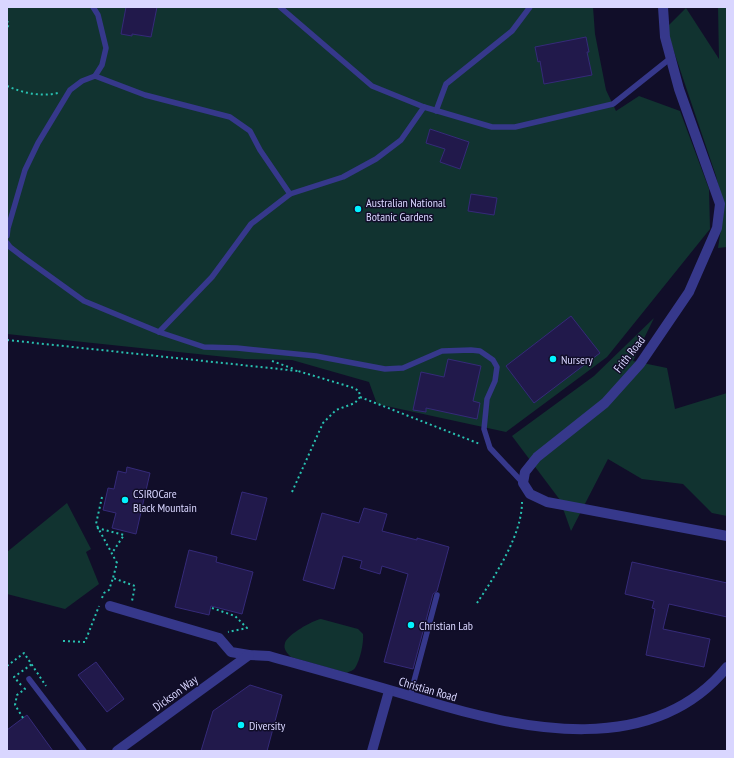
<svg xmlns="http://www.w3.org/2000/svg" width="734" height="758" font-family="'PT Sans Narrow',sans-serif">
  <rect width="100%" height="100%" fill="#110e29"/>
  <!-- green -->
  <g fill="#113330">
    <path d="M7,7H593L595,34L606,90L616,111L639,96L680,111L709,189L710,229L607,357L506,432L377,404L369,382L292,360L245,359L7,334Z"/>
    <path d="M718,7H727V247L718,248L724,209L716,176L666,28L686,8L719,59Z"/>
    <path d="M654,318L633,361L667,368L675,409L727,393V457L726,458L727,459V516L712,513L683,484L642,479L608,459L571,531L560,500L512,436L594,376Z"/>
    <path d="M67,503L91,549L86,552L99,584L65,609L7,594V552Z"/>
    <path d="M321,619L358,629L363,634C364,642 360,661 355,668C353,671 350,671 347,673L291,657C287,653 283,649 285,643C287,635 313,620 321,619Z"/>
  </g>
  <!-- building -->
  <g fill="#21194b" stroke="#352a79">
    <path d="M126,7H157L151,37L132,34V36L121,34Z"/>
    <path d="M586,37L589,52H587L592,75L544,84L540,61L538,62L535,47Z"/>
    <path d="M430,129L469,142L460,169L440,162L445,149L426,143Z"/>
    <path d="M471,194L497,198L494,215L468,211Z"/>
    <path d="M571,316L600,353L534,403L506,366Z"/>
    <path d="M448,359L481,366L473,401L480,403L477,419L426,408V412L413,410L421,372L444,377Z"/>
    <path d="M127,467L150,473L136,534L112,528L116,513L103,510L108,488L114,489L118,471L126,473Z"/>
    <path d="M242,492L267,498L256,540L231,534Z"/>
    <path d="M364,508L387,514L382,531L417,540V538L449,547L437,591L433,594L413,669L384,662L408,574L382,566L380,574L360,568L362,561L343,556L334,589L303,580L322,513L359,523Z"/>
    <path d="M189,550L217,557L216,562L253,572L242,614L211,606L209,615L175,607Z"/>
    <path d="M632,562L727,583V617L669,604L663,629L710,639L704,667L646,655L655,609L652,608L654,601L625,594Z"/>
    <path d="M96,662L124,699L107,712L78,675Z"/>
    <path d="M250,685L282,695L267,751H201L213,711Z"/>
    <path d="M27,715L53,751H7V730Z"/>
  </g>
  <g fill="none" stroke-linecap="round" stroke-linejoin="round">
    <!-- path -->
    <g stroke="#28c1b0" stroke-width="2" stroke-dasharray="2 3" stroke-linecap="butt">
      <path d="M7,21L9,24L7,28"/>
      <path d="M7,86C23,93 41,97 58,93"/>
      <path d="M7,340L298,371"/>
      <path d="M272,361L294,369"/>
      <path d="M360,397L480,444"/>
      <path d="M292,492L323,423L336,410L355,403L360,397L359,391L354,388L298,371"/>
      <path d="M102,497L96,524L117,563L113,578"/>
      <path d="M97,528L124,535L112,553"/>
      <path d="M102,598L104,593L109,590L113,578L135,586L132,601"/>
      <path d="M477,603C495,576 522,535 522,502"/>
      <path d="M212,608L235,616L247,628L228,632"/>
      <path d="M63,641L85,642L99,606"/>
      <path d="M7,666L24,653L46,686"/>
      <path d="M21,685L14,677L32,664"/>
      <path d="M23,718L15,705L17,695L25,689L24,688"/>
    </g>
    <!-- lane -->
    <g stroke="#36388b" stroke-width="5.5">
      <path d="M93,7L98,15L106,48L102,65L95,76"/>
      <path d="M280,7L372,86L424,107L492,127H515L613,104L672,57"/>
      <path d="M436,111L446,84L512,31L530,7"/>
      <path d="M7,236L8,228L25,170L38,143L70,90L82,81L95,76L145,95L230,117L250,131L260,150L290,194"/>
      <path d="M7,243L10,247L23,257L84,301L159,332L204,347L237,348L316,356L385,369L403,368L442,351L471,350L480,351L493,360L497,367L495,381L487,399L484,429L490,448L523,483"/>
      <path d="M159,332L212,277L251,224L290,194L343,177L376,159L401,140L424,107"/>
      <path d="M29,679L84,751"/>
      <path d="M410,696L437,595"/>
    </g>
    <!-- street -->
    <g stroke="#36388b" stroke-width="10">
      <path d="M663,7L665,37L679,89L720,204L717,228L689,292L640,364L605,403L537,457L525,472L523,483L530,494L547,502L727,536"/>
      <path d="M110,606L219,638L231,652L249,655L269,656C319,670 370,684 420,699C524,731 653,758 727,667"/>
      <path d="M117,751L249,655"/>
      <path d="M372,751L389,691"/>
    </g>
  </g>
  <!-- markers -->
  <g fill="#02f3ff" stroke="#110e29" stroke-width="1.5">
    <circle cx="358" cy="209" r="4"/>
    <circle cx="553" cy="359" r="4"/>
    <circle cx="125" cy="500" r="4"/>
    <circle cx="411" cy="625" r="4"/>
    <circle cx="241" cy="725" r="4"/>
  </g>
  <g text-anchor="middle" dominant-baseline="central" stroke-width="3" stroke-linejoin="round" paint-order="stroke">
    <!-- poi labels -->
    <g font-size="12" fill="#d9d6ff" stroke="#110e29" text-anchor="start">
      <text x="366" y="202">Australian National<tspan x="366" dy="14">Botanic Gardens</tspan></text>
      <text x="561" y="359">Nursery</text>
      <text x="133" y="493">CSIROCare<tspan x="133" dy="14">Black Mountain</tspan></text>
      <text x="419" y="625">Christian Lab</text>
      <text x="249" y="725">Diversity</text>
    </g>
    <!-- street labels -->
    <g font-size="12" fill="#d9d6ff" stroke="#110e29">
      <text transform="translate(629 354) rotate(-52)">Frith Road</text>
      <text transform="translate(428 689) rotate(16)">Christian Road</text>
      <text transform="translate(175 693) rotate(-36)">Dickson Way</text>
    </g>
  </g>
  <!-- border -->
  <rect width="734" height="758" fill="none" stroke="#d9d6ff" stroke-width="16"/>
</svg>
